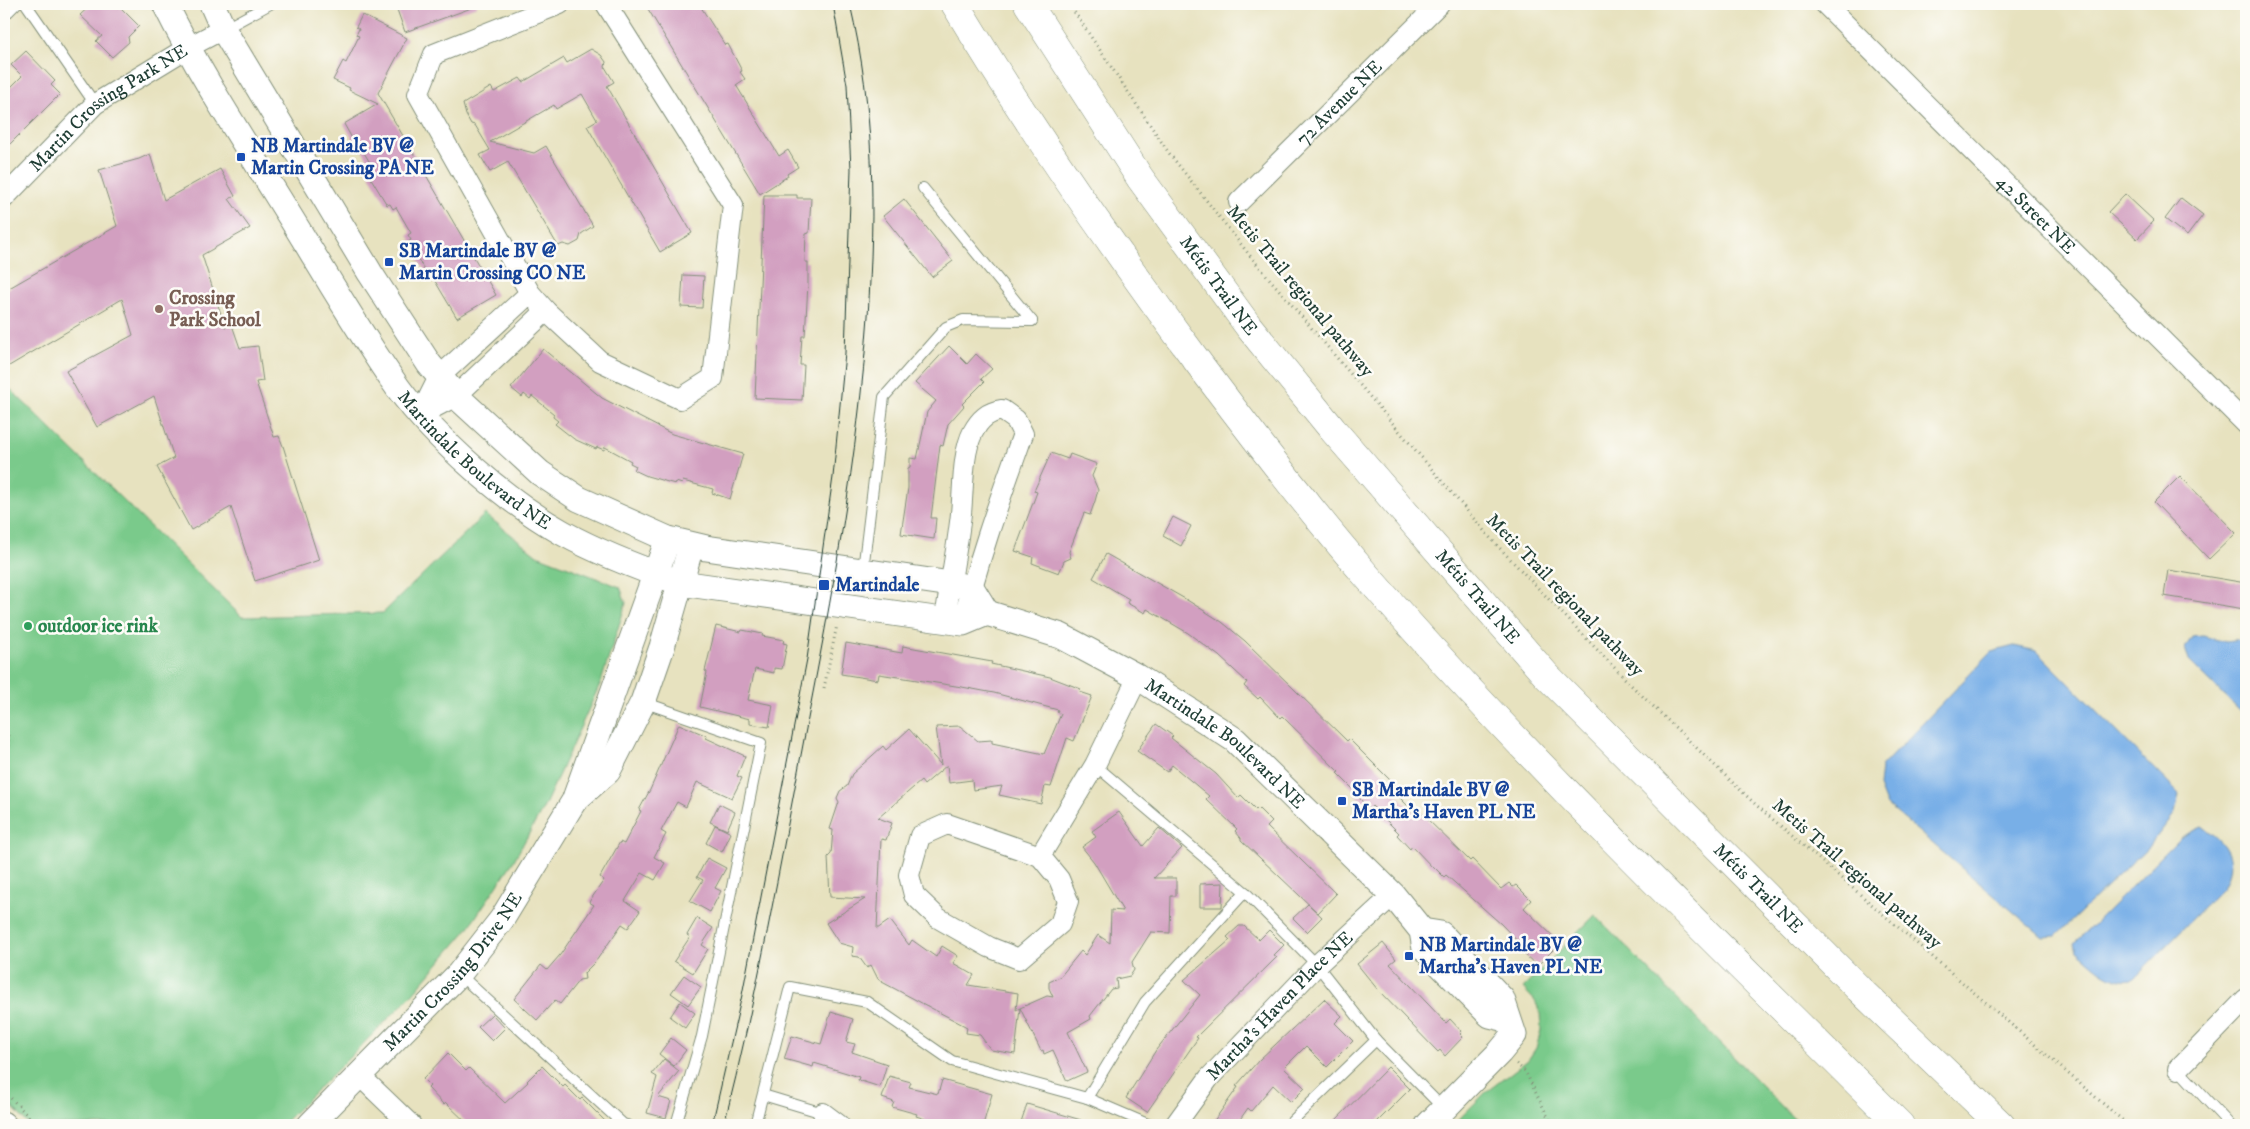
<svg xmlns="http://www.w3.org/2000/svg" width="2250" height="1129" font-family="'IM FELL DW Pica',serif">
  <rect width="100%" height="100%" fill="#fdfcf7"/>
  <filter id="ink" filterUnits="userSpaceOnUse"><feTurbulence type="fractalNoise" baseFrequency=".02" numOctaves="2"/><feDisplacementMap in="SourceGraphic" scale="10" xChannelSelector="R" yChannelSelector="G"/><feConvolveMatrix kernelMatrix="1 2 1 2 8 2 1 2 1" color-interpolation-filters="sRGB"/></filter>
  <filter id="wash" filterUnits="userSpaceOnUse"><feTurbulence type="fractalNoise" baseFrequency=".0096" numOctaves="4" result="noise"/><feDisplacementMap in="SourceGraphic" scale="20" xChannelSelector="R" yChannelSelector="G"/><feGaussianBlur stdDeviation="1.12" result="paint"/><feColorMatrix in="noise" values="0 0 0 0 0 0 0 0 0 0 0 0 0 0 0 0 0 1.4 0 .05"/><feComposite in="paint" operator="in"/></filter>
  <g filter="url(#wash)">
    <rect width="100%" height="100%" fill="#e7e2bf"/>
    <!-- green -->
    <g fill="#7aca8b" stroke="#4c8460">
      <path d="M4,383L242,617L383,613L485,514L537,555L620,587L626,603L601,682L545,805L513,862L467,930L409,998L282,1125H29L4,1098Z"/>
      <path d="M1595,915L1800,1125H1453L1486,1092L1528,1060L1536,1048L1541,1031L1540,1012L1535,1001L1523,988Z"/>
    </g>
    <!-- water -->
    <g fill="#78afe7" stroke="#4c768e">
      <path d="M2203,636L2226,642L2246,639V717L2189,661L2185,648L2192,637Z"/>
      <path d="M2014,646L2037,651L2179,794L2175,813L2151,844L2056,936L2043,937L1886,804L1879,786L1881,767L1991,652Z"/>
      <path d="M2202,827C2227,843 2238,860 2223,888L2132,980C2110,984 2093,964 2077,951L2075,943L2181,837Z"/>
    </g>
    <g id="blocks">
      <!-- building -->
      <g fill="#d29fc0">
        <path d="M92,4H117L139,26L128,37L129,42L112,57L96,41L102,36L80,15Z"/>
        <path d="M395,4H477V6L405,32Z"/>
        <path d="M645,4H699L725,45L728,44L742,71L740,72L745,79L736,85L779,156L788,150L798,167L787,174L788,176L760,194Z"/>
        <path d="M362,15L407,38L378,93L496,295L457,318L429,271L426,272L422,266L408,242L411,240L408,235L411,233L396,207L393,209L390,204L387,205L369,175L372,173L369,167L372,166L357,141L354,142L344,124L378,104L349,90L350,88L333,80L343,61L346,63L359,36L356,35L359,29L356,27Z"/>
        <path d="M591,49L601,55L606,62L605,67L614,82L607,86L692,233L660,252L587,126L597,120L582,94L556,109L554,105L490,142L534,153L546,146L593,226L581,234L579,241L570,246L563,244L558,246L508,162L490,172L480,155L490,150L475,125L471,124L466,115L463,104L491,87L494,92L520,78L523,82L564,58L567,63Z"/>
        <path d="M26,51L55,81L51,85L60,94L4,150V94L22,76L11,65Z"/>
        <path d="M150,154L164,200L220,169L235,196L229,199L250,228L202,255L225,327L232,325L240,348L258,346L263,381L256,382L274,437L279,436L283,446L319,560L255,581L231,507L191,530L157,467L174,458L154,396L97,427L66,371L133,335L122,299L4,369V291L117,226L99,170L139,159Z"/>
        <path d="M2125,194L2154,221L2137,239L2108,212Z"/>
        <path d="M764,195H797V198H811L809,233L806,234L805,262H808V284L805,336H802L800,365H804L802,400L755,398Z"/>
        <path d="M2181,198L2203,215L2187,236L2165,219Z"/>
        <path d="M904,199L953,261L932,277L883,216Z"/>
        <path d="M683,275L704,276L702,308L681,307Z"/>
        <path d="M949,346L967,364L976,354L992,369L981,379L984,382L962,404L964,406L948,424L943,446L940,445L931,518H936L934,539L901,534L908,488V468L910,467V458L917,459L927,412L936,401L915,383Z"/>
        <path d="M543,349L602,398L672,434L743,454L730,499L712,493L713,489L683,481L682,484L676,482L675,484L647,476L634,470L636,466L630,463L631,461L605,447L604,450L597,447L596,449L574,439L555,424L558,421L553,417L554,414L532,396L530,399L524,394L522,397L511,388Z"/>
        <path d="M1051,453L1068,459L1070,454L1097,464L1092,476L1098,490L1095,501L1090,515L1084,513L1069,552L1071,558L1064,561L1059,573L1032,563L1033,557L1015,551L1037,492L1034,491Z"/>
        <path d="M2180,476L2236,533L2209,559L2154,502Z"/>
        <path d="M1173,517L1191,526L1181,546L1163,536Z"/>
        <path d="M1106,554L1187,600L1222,622L1245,641L1347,741L1349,739L1397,787L1393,791L1417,815L1420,812L1470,861L1472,859L1501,889L1509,883L1513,887L1516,885L1531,900L1524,908L1560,943L1537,966L1522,952L1525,949L1501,924L1446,875L1444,877L1435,868L1434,869L1412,846L1410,849L1397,835L1399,833L1372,806L1370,809L1354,793L1356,792L1337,773L1339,772L1282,716L1280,718L1260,697L1258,699L1244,686L1247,682L1219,656L1188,633L1147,609L1145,613L1127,603L1129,599L1093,578Z"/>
        <path d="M2168,570L2246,583L2244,609L2164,596Z"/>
        <path d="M716,626L741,632L742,630L763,634L762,636L784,640L783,643L787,644L782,669L774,668V673L755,669L748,700L773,705L769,727L750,724V719L700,707L707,672L705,671Z"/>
        <path d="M846,643L902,653L903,646L992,662L991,664L1050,677L1081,689L1080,692L1092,696L1074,741L1067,738L1051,787L1045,786L1041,804L999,795L1002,786L973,790L972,780L949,783L947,765L924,785L921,781L878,818L892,823L886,840L881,839L877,929L890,920L909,945L912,940L936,957L942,946L958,956L953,963L974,975L968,985L1018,993L1016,1010L1020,1008L1015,1054L991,1050L980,1035L966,1033L967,1027L882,982L878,979L871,965L867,968L859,957L852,956L853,947L839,943L826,923L865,899L830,897L828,857L831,854L833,830L830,829L839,802L837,798L840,791L847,786L852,774L883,746L886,750L909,729L941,765L936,727L960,726L978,741L992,740V743L1044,754L1061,714L1057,712L1058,710L994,693L962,687L879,674L878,680L841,674Z"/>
        <path d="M679,724L707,736L706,738L745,756L737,776L742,778L732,798L697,782L686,807L677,802L661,831L666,834L654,857L665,863L655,880L642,873L625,901L640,911L628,928L622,924L596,961L584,973L585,979L579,980L560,1004L555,1000L537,1020L514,999L541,965L547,970L560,955L594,905L589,902L604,880L600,877L620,842L624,844L641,811L639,810L650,790Z"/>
        <path d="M1156,724L1173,736L1171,738L1216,774L1238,798L1241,795L1256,810L1258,808L1272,822L1267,827L1336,894L1318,913L1241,840V838L1235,831L1237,829L1206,799L1209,796L1172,765L1167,772L1137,751Z"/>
        <path d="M719,804L735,812L727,830L710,822Z"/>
        <path d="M1119,812L1143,846L1159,828L1182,848L1154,878H1176V896H1171L1170,933L1151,932L1132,962L1134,970L1130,976L1116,979L1117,988L1111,989L1090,1016L1091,1019L1068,1032L1087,1072L1067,1081L1053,1050L1044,1054L1043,1050L1041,1051L1020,1008L1047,996L1053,997L1049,988V982L1060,977L1081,951L1085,955L1098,935L1110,943L1111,910L1123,911L1094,862L1082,847L1096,837L1092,831Z"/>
        <path d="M715,825L731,833L722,852L706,843Z"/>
        <path d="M707,858L726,868L715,888L721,891L710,912L690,901L703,880L697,877Z"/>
        <path d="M1223,883L1222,907H1200V884Z"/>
        <path d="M1308,904L1322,917L1307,932L1293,918Z"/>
        <path d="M697,918L713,928L702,945L708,949L693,973L674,961L690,937L687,935Z"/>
        <path d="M1239,926H1244L1259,940L1269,930L1284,945L1274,955L1277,957L1196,1037L1198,1038L1147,1112L1126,1098L1156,1050L1200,995L1184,980L1230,940L1227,937Z"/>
        <path d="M1383,943L1396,959L1390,964L1446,1023L1450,1019L1462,1032L1460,1034L1463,1037L1445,1056L1440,1050L1438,1052L1378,990L1357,964Z"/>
        <path d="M684,975L701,987L688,1005L671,993Z"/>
        <path d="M1324,999L1342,1016L1335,1023L1353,1041L1327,1067L1306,1046L1284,1068L1305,1088L1291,1102L1273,1085L1251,1111L1248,1108L1236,1125H1211L1238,1087L1236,1086L1259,1060Z"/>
        <path d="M680,1002L695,1013L685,1028L670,1017Z"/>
        <path d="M831,1012L853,1019L846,1042L855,1044L852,1052L887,1064L880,1087L858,1080L859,1077L850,1074L814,1063L813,1067L784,1059L792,1036L821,1044Z"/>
        <path d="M492,1014L505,1028L492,1041L478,1027Z"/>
        <path d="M671,1038L686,1050L674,1066L659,1054Z"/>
        <path d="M448,1053L466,1071L469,1068L505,1103L528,1082L527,1081L542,1066L563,1087L565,1085L580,1100L582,1098L609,1125H469L446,1103L444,1105L428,1088L430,1086L423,1079Z"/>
        <path d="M664,1059L679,1071L658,1097L671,1101L666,1118L647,1113L657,1077L652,1074Z"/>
        <path d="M1388,1067L1410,1089L1374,1125H1331Z"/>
        <path d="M889,1076L911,1082L909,1087L938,1094L942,1080L992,1094L983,1125H923L925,1119L916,1116L917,1114L892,1107L894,1102L882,1098Z"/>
        <path d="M1027,1104L1081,1120L1080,1125H1020Z"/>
      </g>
    </g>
  </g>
  <g filter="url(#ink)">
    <use href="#blocks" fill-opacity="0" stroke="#83907a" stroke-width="1"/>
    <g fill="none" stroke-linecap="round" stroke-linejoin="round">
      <!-- service casing -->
      <g stroke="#83907a" stroke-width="12">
        <g id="service">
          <path d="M26,4L95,104"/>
          <path d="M4,16L16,4"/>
          <path d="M224,29L270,4"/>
          <path d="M923,188L1032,321"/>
          <path d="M863,570L884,397L946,327L963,320L1032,321"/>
          <path d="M643,702L761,743L702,1036L676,1125"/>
          <path d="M1095,765L1245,892L1317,965L1376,1040L1444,1109"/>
          <path d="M459,974L623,1124L627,1125"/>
          <path d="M2178,1069L2230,1125"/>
          <path d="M763,1095L823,1113"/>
          <path d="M1087,1098L1150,1125"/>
          <path d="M755,1125L790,987L867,1002L952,1061L1087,1098L1145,1002L1245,892"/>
          <path d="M1288,1125L1376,1040"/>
        </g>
      </g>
      <!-- minor casing -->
      <g stroke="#83907a" stroke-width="22">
        <g id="minor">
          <path d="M560,4L434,54L418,94L530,293L546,311L600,361L680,399L713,378L733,205L606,4"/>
          <path id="s1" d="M1825,4L2246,424"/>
          <path id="s2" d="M4,198L95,104L187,48L223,29"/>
          <path id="s3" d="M1239,202L1439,4"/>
          <path d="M420,415L439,377L530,293"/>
          <path d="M420,415L456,396L546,311"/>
          <path d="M945,621C949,588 956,555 960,522C964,496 961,455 973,432C980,419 988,412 1002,410L1016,420L1023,434C1001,496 978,559 963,623"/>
          <path d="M947,824L1040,856L1059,879L1068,901L1060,924L1019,959L989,947L938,918L914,895L909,875L920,836Z"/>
          <path d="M1040,856L1095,765L1138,677"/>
          <path d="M2178,1069L2246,999"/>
          <path d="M359,1075L411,1125"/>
          <path d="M823,1113L839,1125"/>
          <path d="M4,1122L7,1125"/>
          <path id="s4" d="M1175,1125L1209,1078L1317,965L1393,895"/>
        </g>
      </g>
      <!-- tertiary casing -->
      <g stroke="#83907a" stroke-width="27">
        <g id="tertiary">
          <path id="s5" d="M165,4C201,77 246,145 289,215C325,273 359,333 398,388C437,441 506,501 563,533C597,552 644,570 681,583L963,623L987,613L1061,636L1138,677L1235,740L1393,895L1422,931L1425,949L1490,1015L1507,1019"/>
          <path d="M212,4L223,29L370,273L429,364L456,396L540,473L579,499L668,539L706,548L971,587L987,613"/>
          <path d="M576,799L608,771L643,702L662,647L691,546"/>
          <path d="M1422,931L1441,934L1502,999L1514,1035L1500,1052L1428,1125"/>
          <path id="s6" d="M310,1125L459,974L502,919L574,801L668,539"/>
        </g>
      </g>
      <!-- primary casing -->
      <g stroke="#83907a" stroke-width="29">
        <g id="primary">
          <path d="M955,4C1030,129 1113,248 1200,365C1253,436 1307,507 1365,574C1533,767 1719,944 1900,1125"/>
          <path id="s7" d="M1028,4L1140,178L1249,327L1333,430L1546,675L1859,989L2001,1125"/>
        </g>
      </g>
      <!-- path -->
      <g stroke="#83907a" stroke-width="3" stroke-dasharray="1 4" stroke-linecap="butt">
        <path d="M1069,4L1169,153L1251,257L1492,540L1632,686L1755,804L2128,1125"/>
        <path d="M824,688L837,625"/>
        <path d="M4,726C11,737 9,751 4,763"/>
        <path d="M1516,1064L1525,1071L1552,1125"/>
        <path d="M4,1091L37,1125"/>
      </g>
      <!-- service -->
      <use href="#service" stroke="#fff" stroke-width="10"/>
      <!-- minor -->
      <use href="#minor" stroke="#fff" stroke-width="20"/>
      <!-- tertiary -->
      <use href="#tertiary" stroke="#fff" stroke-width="25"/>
      <!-- primary -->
      <use href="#primary" stroke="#fff" stroke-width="28"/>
      <!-- tram -->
      <g stroke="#1f3d34" stroke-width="1">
        <path d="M712,1125L742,995L807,659L833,477L845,353L851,169L847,85L833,4"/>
        <path d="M724,1125C757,996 780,865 805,734C832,595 858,457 868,316C875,207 875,111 850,4"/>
      </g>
    </g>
  </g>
  <!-- markers -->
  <g fill="#1a4fb4" stroke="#fdfcf7" stroke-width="2">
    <rect x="236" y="152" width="10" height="10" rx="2.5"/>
    <rect x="384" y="257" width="10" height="10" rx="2.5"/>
    <rect x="818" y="579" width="12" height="12" rx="2.5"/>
    <rect x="1337" y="796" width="10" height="10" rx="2.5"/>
    <rect x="1404" y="951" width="10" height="10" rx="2.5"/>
  </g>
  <circle fill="#8d6e63" stroke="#fdfcf7" stroke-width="2" cx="159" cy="309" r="5"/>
  <circle fill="#2e9e5b" stroke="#fdfcf7" stroke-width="2" cx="28" cy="626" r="5"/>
  <g text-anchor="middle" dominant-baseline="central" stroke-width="5" stroke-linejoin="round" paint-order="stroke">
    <!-- street labels -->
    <g font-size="19" fill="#1f3d34" stroke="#fdfcf7">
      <text stroke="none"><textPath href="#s3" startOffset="141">72 Avenue NE</textPath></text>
      <text stroke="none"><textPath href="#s2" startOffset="139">Martin Crossing Park NE</textPath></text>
      <text stroke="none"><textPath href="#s1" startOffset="298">42 Street NE</textPath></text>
      <text stroke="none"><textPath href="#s7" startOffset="340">Métis Trail NE</textPath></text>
      <text transform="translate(1300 291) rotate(50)">Metis Trail regional pathway</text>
      <text stroke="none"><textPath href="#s5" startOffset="555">Martindale Boulevard NE</textPath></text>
      <text transform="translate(1565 595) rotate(46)">Metis Trail regional pathway</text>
      <text stroke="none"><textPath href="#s7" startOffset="745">Métis Trail NE</textPath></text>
      <text stroke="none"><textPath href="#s5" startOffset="1384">Martindale Boulevard NE</textPath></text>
      <text transform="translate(1857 874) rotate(41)">Metis Trail regional pathway</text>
      <text stroke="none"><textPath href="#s7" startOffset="1150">Métis Trail NE</textPath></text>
      <text stroke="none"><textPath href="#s6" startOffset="210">Martin Crossing Drive NE</textPath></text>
      <text stroke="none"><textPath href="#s4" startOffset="159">Martha's Haven Place NE</textPath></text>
    </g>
    <!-- transit labels -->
    <g font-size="19" font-weight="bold" fill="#164399" stroke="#fdfcf7" text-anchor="start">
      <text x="251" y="146">NB Martindale BV @<tspan x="251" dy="22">Martin Crossing PA NE</tspan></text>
      <text x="399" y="251">SB Martindale BV @<tspan x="399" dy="22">Martin Crossing CO NE</tspan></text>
      <text x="835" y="585">Martindale</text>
      <text x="1352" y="790">SB Martindale BV @<tspan x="1352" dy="22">Martha's Haven PL NE</tspan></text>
      <text x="1419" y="945">NB Martindale BV @<tspan x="1419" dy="22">Martha's Haven PL NE</tspan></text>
    </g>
    <!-- education labels -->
    <g font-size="19" font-weight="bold" fill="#785e54" stroke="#fdfcf7" text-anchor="start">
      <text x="169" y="298">Crossing<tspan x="169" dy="22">Park School</tspan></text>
    </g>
    <!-- leisure labels -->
    <g font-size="19" font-weight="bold" fill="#27864d" stroke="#fdfcf7" text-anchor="start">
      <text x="38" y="626">outdoor ice rink</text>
    </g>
  </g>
  <!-- margin -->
  <rect width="2250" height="1129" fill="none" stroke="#fdfcf7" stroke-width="20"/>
</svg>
